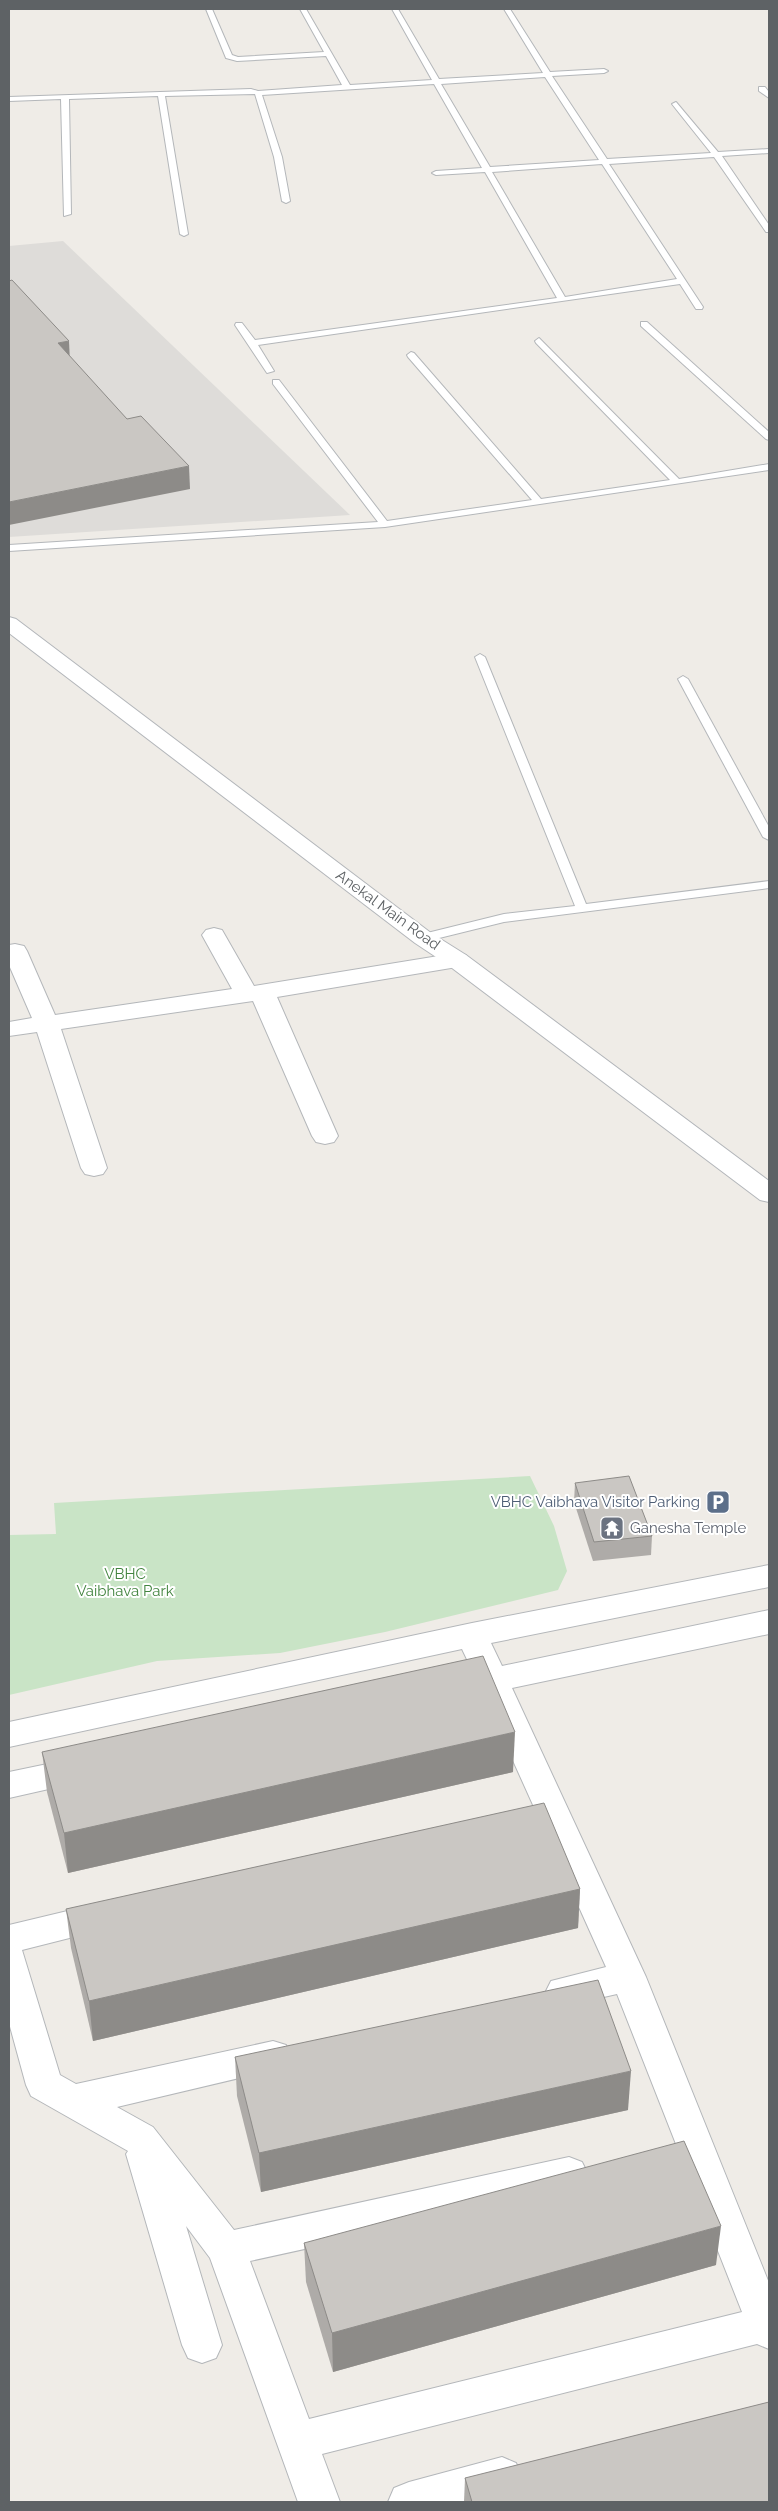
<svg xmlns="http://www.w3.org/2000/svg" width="778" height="2511" font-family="Raleway,sans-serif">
  <rect width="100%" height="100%" fill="#efece7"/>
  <!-- industrial -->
  <path fill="#dedcd9" d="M63,241L350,515L9,537V246Z"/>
  <!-- green -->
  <path fill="#c9e4c6" d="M530,1476L554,1526L567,1571L558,1590L385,1632L280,1653L157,1661L9,1695V1535L56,1534L54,1503Z"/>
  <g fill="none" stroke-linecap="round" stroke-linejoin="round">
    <!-- service casing -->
    <g stroke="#b4b7ba" stroke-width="2">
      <g id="service">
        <path d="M206,9H212L232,55L238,57L324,52L300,9H306L350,85L432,80L392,9H398L439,79L543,73L504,9H510L550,72L604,69L608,71L604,73L552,76L607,159L711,153L672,104L676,102L718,152L769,149V153L722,156L769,225V232H766L714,157L609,164L703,307L702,309H696L680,284L258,345L274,371L267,373L235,325L236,323H242L255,340L557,298L485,172L436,175L432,173L436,171L482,168L434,84L262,95L282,157L290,201L286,203L282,201L274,157L255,94L165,96L188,234L184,236L180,234L158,96L69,99L71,214L64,216L61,99L9,101V97L251,89L258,91L342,85L326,56L237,61L226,58ZM545,77L599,160L490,167L441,84ZM602,164L677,279L565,297L492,172Z"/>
        <path d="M759,87H765L769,92V98L759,91Z"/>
        <path d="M641,322H647L769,432V440L766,439L641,326Z"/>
        <path d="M539,338L679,479L769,464V470L385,527L9,551V545L378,522L273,384V380H279L387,521L532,500L408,357L407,355L411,352L414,353L541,499L670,480L536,343L535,341Z"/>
        <path d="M480,654L485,657L586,904L769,881V888L504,922L423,942L419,941L417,938L419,935L504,914L575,906L475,657Z"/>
        <path d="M683,676L688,679L769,827V840L763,837L678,679Z"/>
      </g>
    </g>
    <!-- minor casing -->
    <g stroke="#b4b7ba" stroke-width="2">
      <g id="minor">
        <path d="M214,928L222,930L254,986L457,953L466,955L469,960L466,965L457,967L277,997L338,1136L334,1142L325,1144L316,1142L312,1136L253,1001L61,1029L107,1168L103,1174L94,1176L85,1174L81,1168L37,1032L9,1036V1022L32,1018L9,965V945L15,944L24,946L27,951L55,1015L232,989L202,935L206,930Z"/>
        <path d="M769,1565V1587L491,1643L502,1666L769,1610V1634L512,1688L646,1977L769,2283V2349L757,2344L322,2454L340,2502H298L210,2258L186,2226L222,2345L216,2358L202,2363L188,2358L182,2345L126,2154L128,2151L31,2096L26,2085L9,2023V1925L105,1902L117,1906L122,1916L117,1926L22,1950L60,2075L76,2084L273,2041L286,2045L291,2056L286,2067L117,2107L153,2127L234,2230L569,2157L582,2162L588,2174L582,2186L569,2191L250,2261L309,2419L742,2312L617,1994L564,2006L551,2001L546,1991L551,1981L606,1967L483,1694L457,1699L446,1696L441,1687L446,1678L473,1672L462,1649L9,1747V1722L472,1623Z"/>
        <path d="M81,1757L93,1761L98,1770L93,1779L9,1798V1772Z"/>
        <path d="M502,2457L516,2463L522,2477L516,2491C477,2507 430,2505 388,2502L394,2488L409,2482Z"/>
      </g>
    </g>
    <!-- secondary casing -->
    <g stroke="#b3b6ba" stroke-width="2">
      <path id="secondary" d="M9,617L16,619L431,933L466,955L769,1181V1202L760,1200L448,965L415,943L9,633Z"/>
    </g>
    <!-- service -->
    <use href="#service" fill="#fff" fill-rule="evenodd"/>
    <!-- minor -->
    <use href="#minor" fill="#fff" fill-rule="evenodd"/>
    <!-- secondary -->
    <use href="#secondary" fill="#fff" fill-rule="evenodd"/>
  </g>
  <!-- wall -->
  <g fill="#aeaba8">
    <path d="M575,1483L652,1536L651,1555L593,1561L574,1502Z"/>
    <path d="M42,1752L513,1772L68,1873L47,1792Z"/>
    <path d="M580,1889L578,1928L93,2041L71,1948L66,1909Z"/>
    <path d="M235,2057L628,2110L261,2192L237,2096Z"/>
    <path d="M304,2243L716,2265L333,2372L306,2282Z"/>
    <path d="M465,2478L769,2502H464Z"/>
  </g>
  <!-- shaded-wall -->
  <g fill="#8d8b88">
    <path d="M69,341L70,363L58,343Z"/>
    <path d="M189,466L190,489L9,525V502Z"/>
    <path d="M515,1732L513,1772L68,1873L64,1833Z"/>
    <path d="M580,1889L578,1928L93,2041L89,2001Z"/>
    <path d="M631,2071L628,2110L261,2192L259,2153Z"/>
    <path d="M721,2226L716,2265L333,2372L332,2333Z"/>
  </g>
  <!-- building -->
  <g fill="#cac7c3" stroke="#8d8b88">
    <path d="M12,280L69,341L58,343L127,419L141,416L189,466L9,502V281Z"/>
    <path d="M629,1476L652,1536L594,1542L575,1483Z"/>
    <path d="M483,1656L515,1732L64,1833L42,1752Z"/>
    <path d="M544,1803L580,1889L89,2001L66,1909Z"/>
    <path d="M598,1980L631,2071L259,2153L235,2057Z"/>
    <path d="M684,2141L721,2226L332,2333L304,2243Z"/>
    <path d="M769,2402V2502H472L465,2478Z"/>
  </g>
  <!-- icons -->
  <defs>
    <g id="parking-square" transform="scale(1.25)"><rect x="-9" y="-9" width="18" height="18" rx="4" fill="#5c6f8a" stroke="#fff"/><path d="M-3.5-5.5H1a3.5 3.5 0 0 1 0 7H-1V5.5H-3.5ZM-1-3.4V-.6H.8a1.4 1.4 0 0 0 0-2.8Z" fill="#fff"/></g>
    <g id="temple-square" transform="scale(1.25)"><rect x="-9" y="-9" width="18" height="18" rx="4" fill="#6b7280" stroke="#fff"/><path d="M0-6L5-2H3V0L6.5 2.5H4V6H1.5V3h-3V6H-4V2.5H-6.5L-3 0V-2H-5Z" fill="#fff"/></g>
  </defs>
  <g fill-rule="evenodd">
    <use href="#parking-square" x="718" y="1502"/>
    <use href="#temple-square" x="612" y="1528"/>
  </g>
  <g text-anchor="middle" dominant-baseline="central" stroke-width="4" stroke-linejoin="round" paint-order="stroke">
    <!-- street labels -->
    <g font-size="15" fill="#5e6265" stroke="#fff">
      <text transform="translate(388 910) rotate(36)">Anekal Main Road</text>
    </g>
    <!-- service labels -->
    <g font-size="15" fill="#4e5e75" stroke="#fff" text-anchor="end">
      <text x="700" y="1502">VBHC Vaibhava Visitor Parking</text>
    </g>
    <!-- worship labels -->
    <g font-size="15" fill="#5b616d" stroke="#fff" text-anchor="start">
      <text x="630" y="1528">Ganesha Temple</text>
    </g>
    <!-- park labels -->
    <g font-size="15" fill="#42843f" stroke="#fff">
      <text x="125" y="1574">VBHC<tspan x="125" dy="17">Vaibhava Park</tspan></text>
    </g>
  </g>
  <!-- border -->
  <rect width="778" height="2511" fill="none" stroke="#5e6265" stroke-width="20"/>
</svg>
